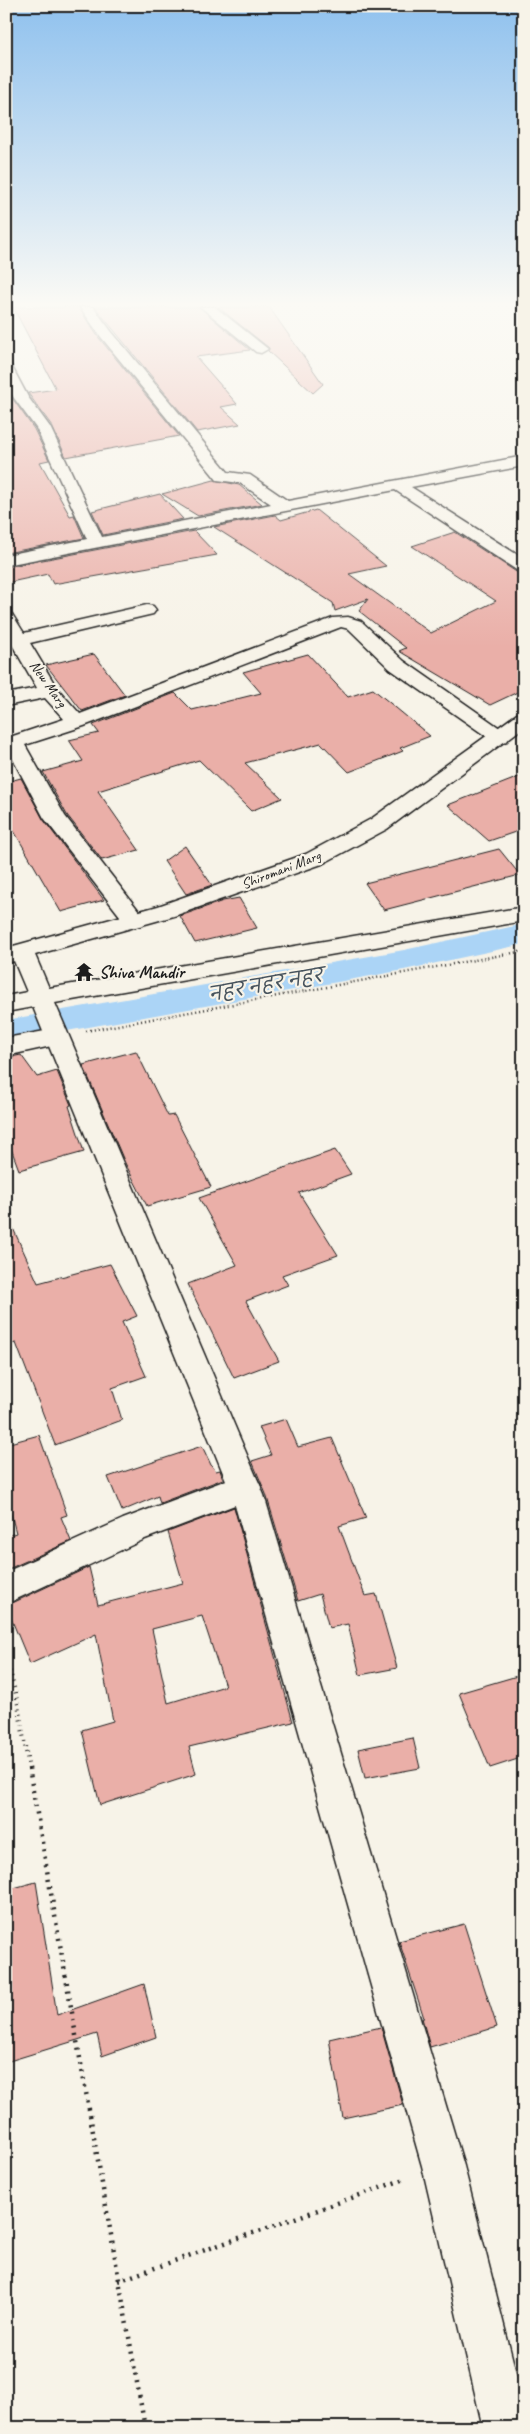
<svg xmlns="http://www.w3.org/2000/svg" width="530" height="2434" font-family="Caveat,'Playpen Sans Deva',sans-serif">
  <rect width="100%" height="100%" fill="#f7f3e8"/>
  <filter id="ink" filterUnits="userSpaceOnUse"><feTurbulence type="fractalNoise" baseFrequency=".02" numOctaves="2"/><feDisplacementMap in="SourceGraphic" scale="10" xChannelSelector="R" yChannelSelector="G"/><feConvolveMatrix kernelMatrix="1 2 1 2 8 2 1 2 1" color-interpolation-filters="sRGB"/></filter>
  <g filter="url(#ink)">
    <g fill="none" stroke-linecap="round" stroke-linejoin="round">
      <!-- canal -->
      <path fill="#abd4f6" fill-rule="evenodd" d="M524,924V944L404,970L6,1042V1020L404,950Z"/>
    </g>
    <!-- building -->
    <g fill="#eaafa8" stroke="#1c1c1c" fill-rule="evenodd">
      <path d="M13,307H78L99,338L179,436L66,457L52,426L28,393L56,389Z"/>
      <path d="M95,307H199L250,350L196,357L237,404L221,407L240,424L197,432Z"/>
      <path d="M218,307H269L323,384L313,393L268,351L269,348Z"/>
      <path d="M6,395H10L34,429L49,460L40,462L70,516L74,515L84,538L6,553Z"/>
      <path d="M214,480L239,485L262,504L198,516L162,494Z"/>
      <path d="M160,494L183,519L103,535L92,511Z"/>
      <path d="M316,510L386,566L349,574L431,633L496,601L412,546L455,532L524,577V689L490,705L399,651L406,648L359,611L368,599L335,611L333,603L214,527L275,515L281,520Z"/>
      <path d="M194,531L217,555L53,584L48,574L6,583V567Z"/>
      <path d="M94,654L125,695L82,711L46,665Z"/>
      <path d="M308,654L348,697L373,689L430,736L400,748L403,751L349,772L321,743L245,763L282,798L251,811L199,760L98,791L139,850L102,860L67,815L43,772L83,761L69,740L99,733L93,725L175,693L192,710L261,693L243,672Z"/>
      <path d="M524,775V829L489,841L448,805Z"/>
      <path d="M21,778L43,819L104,900L61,912L14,831L6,833V782Z"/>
      <path d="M185,846L212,885L186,894L164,861Z"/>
      <path d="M499,849L520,875L384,910L365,883Z"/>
      <path d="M239,898L257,928L195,943L180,916L223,901Z"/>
      <path d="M136,1051L168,1116L174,1115L211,1187L147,1206L125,1163L83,1065Z"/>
      <path d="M21,1055L37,1077L57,1071L71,1105L69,1106L84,1152L19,1170L6,1135V1058Z"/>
      <path d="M335,1150L351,1174L299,1193L338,1255L282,1275L288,1285L246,1301L279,1361L234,1378L188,1284L237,1265L199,1198Z"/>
      <path d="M6,1213L38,1283L110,1264L137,1316L122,1322L146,1376L112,1388L122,1420L55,1445L16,1343L6,1345Z"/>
      <path d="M286,1419L298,1447L332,1438L366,1518L339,1526L365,1596L376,1594L397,1668L360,1675L348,1624L329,1628L320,1594L298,1601L266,1494L252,1461L271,1455L259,1427Z"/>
      <path d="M39,1435L67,1515L61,1517L71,1541L6,1570V1536L16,1533L6,1495V1444Z"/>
      <path d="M202,1446L211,1465L216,1471L220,1470L223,1479L160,1503L158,1496L122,1511L108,1477Z"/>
      <path d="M234,1507L293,1722L189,1747L196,1774L100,1805L82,1730L113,1721L96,1634L30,1664L6,1606L89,1567L98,1605L183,1583L168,1532ZM202,1616L225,1686L168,1703L152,1629Z"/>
      <path d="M524,1674V1757L490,1768L459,1693Z"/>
      <path d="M413,1738L420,1768L365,1778L358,1749Z"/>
      <path d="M36,1882L57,2015L144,1984L156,2037L102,2056L97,2034L6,2062V1890Z"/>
      <path d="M464,1924L497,2027L430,2047L422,2018H424L399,1941Z"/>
      <path d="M381,2027L403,2105L343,2118L329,2039Z"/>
    </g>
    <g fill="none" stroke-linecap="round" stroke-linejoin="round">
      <!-- street casing -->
      <g stroke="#1c1c1c" stroke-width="3">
        <g id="street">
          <path d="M80,307H93L111,331L228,472L250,475L288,501L524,456V466L411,487L524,559V572L518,571L395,490L6,565V555L87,539L36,428L14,398L6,383V364L11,365L28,397L50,427L102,537L271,504L240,483L217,480L101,337Z"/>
          <path d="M201,307H215L268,349L261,353L256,352Z"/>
          <path d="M147,605L153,606L156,610L153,614L30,643L57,688L80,714L333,618L348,617L361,621L404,661L507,733L510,737L507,741L500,743L493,741L390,669L349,629L341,627L84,726L25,745L65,816L146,920L143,925L135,927L127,925L44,818L6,746L7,738L64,719L45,698L6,706V694L37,688L6,634V613L12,614L24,633Z"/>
          <path d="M56,1029L65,1031L68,1037L65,1043L6,1056V1038Z"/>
          <path d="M245,1473L256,1477L261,1487L256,1497L145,1539L6,1604V1572L123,1519Z"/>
        </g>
      </g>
      <!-- secondary casing -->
      <g stroke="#1c1c1c" stroke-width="3">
        <path id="secondary" d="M524,712V727L387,829L322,864L174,916L35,955L49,988L524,907V921L55,1003L264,1495L464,2166L524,2405V2428H483L422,2166L232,1495L33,1007L6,1012V996L27,992L14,961L6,964V948L158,906L306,854L371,819L517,714Z"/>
      </g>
      <!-- path-far2 -->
      <path stroke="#1c1c1c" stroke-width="2.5" stroke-dasharray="1 3" stroke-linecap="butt" d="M86,1031L524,951"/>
      <!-- path-far1 -->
      <path stroke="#1c1c1c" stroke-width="4" stroke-dasharray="1 4.5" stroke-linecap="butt" d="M6,1655L17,1699L29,1769"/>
      <!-- path -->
      <g stroke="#1c1c1c" stroke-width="4.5" stroke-dasharray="2 5.5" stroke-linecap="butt">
        <path d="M29,1768L145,2428"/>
        <path d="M118,2281L405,2179"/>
      </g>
      <!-- street -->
      <use href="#street" fill="#f7f3e8" fill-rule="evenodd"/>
      <!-- secondary -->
      <use href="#secondary" fill="#f7f3e8" fill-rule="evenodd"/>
    </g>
  </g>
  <!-- sky -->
  <linearGradient id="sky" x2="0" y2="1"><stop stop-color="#8fc1ee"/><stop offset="0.47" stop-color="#fbfaf5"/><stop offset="1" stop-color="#fbfaf5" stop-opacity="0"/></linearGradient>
  <rect width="530" height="647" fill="url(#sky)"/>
  <!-- icons -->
  <defs>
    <g id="temple-bare" transform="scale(1.5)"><path d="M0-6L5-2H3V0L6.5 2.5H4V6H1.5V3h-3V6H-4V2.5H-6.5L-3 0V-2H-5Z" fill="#1c1c1c" stroke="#f7f3e8" stroke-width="2.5" paint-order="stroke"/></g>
  </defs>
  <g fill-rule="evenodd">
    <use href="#temple-bare" x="84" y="972"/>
  </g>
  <g text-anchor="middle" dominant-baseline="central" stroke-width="4.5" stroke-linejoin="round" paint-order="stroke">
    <!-- far-street labels -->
    <g font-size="15" fill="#1c1c1c" stroke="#f7f3e8">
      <text transform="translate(48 684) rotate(55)">New Marg</text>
      <text transform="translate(281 870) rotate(-21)">Shiromani Marg</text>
    </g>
    <!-- poi labels -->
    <g font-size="18" font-weight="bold" fill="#1c1c1c" stroke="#f7f3e8" text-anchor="start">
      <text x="99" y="972">Shiva Mandir</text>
    </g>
    <!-- water labels -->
    <g font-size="19" font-style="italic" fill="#47535d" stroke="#f7f3e8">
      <text transform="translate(266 985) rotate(-10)">नहर नहर नहर</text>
    </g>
  </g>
  <!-- margin -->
  <rect width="530" height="2434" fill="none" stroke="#f7f3e8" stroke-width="25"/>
  <rect x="12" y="12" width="505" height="2409" fill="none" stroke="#1c1c1c" stroke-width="2" filter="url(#ink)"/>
</svg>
